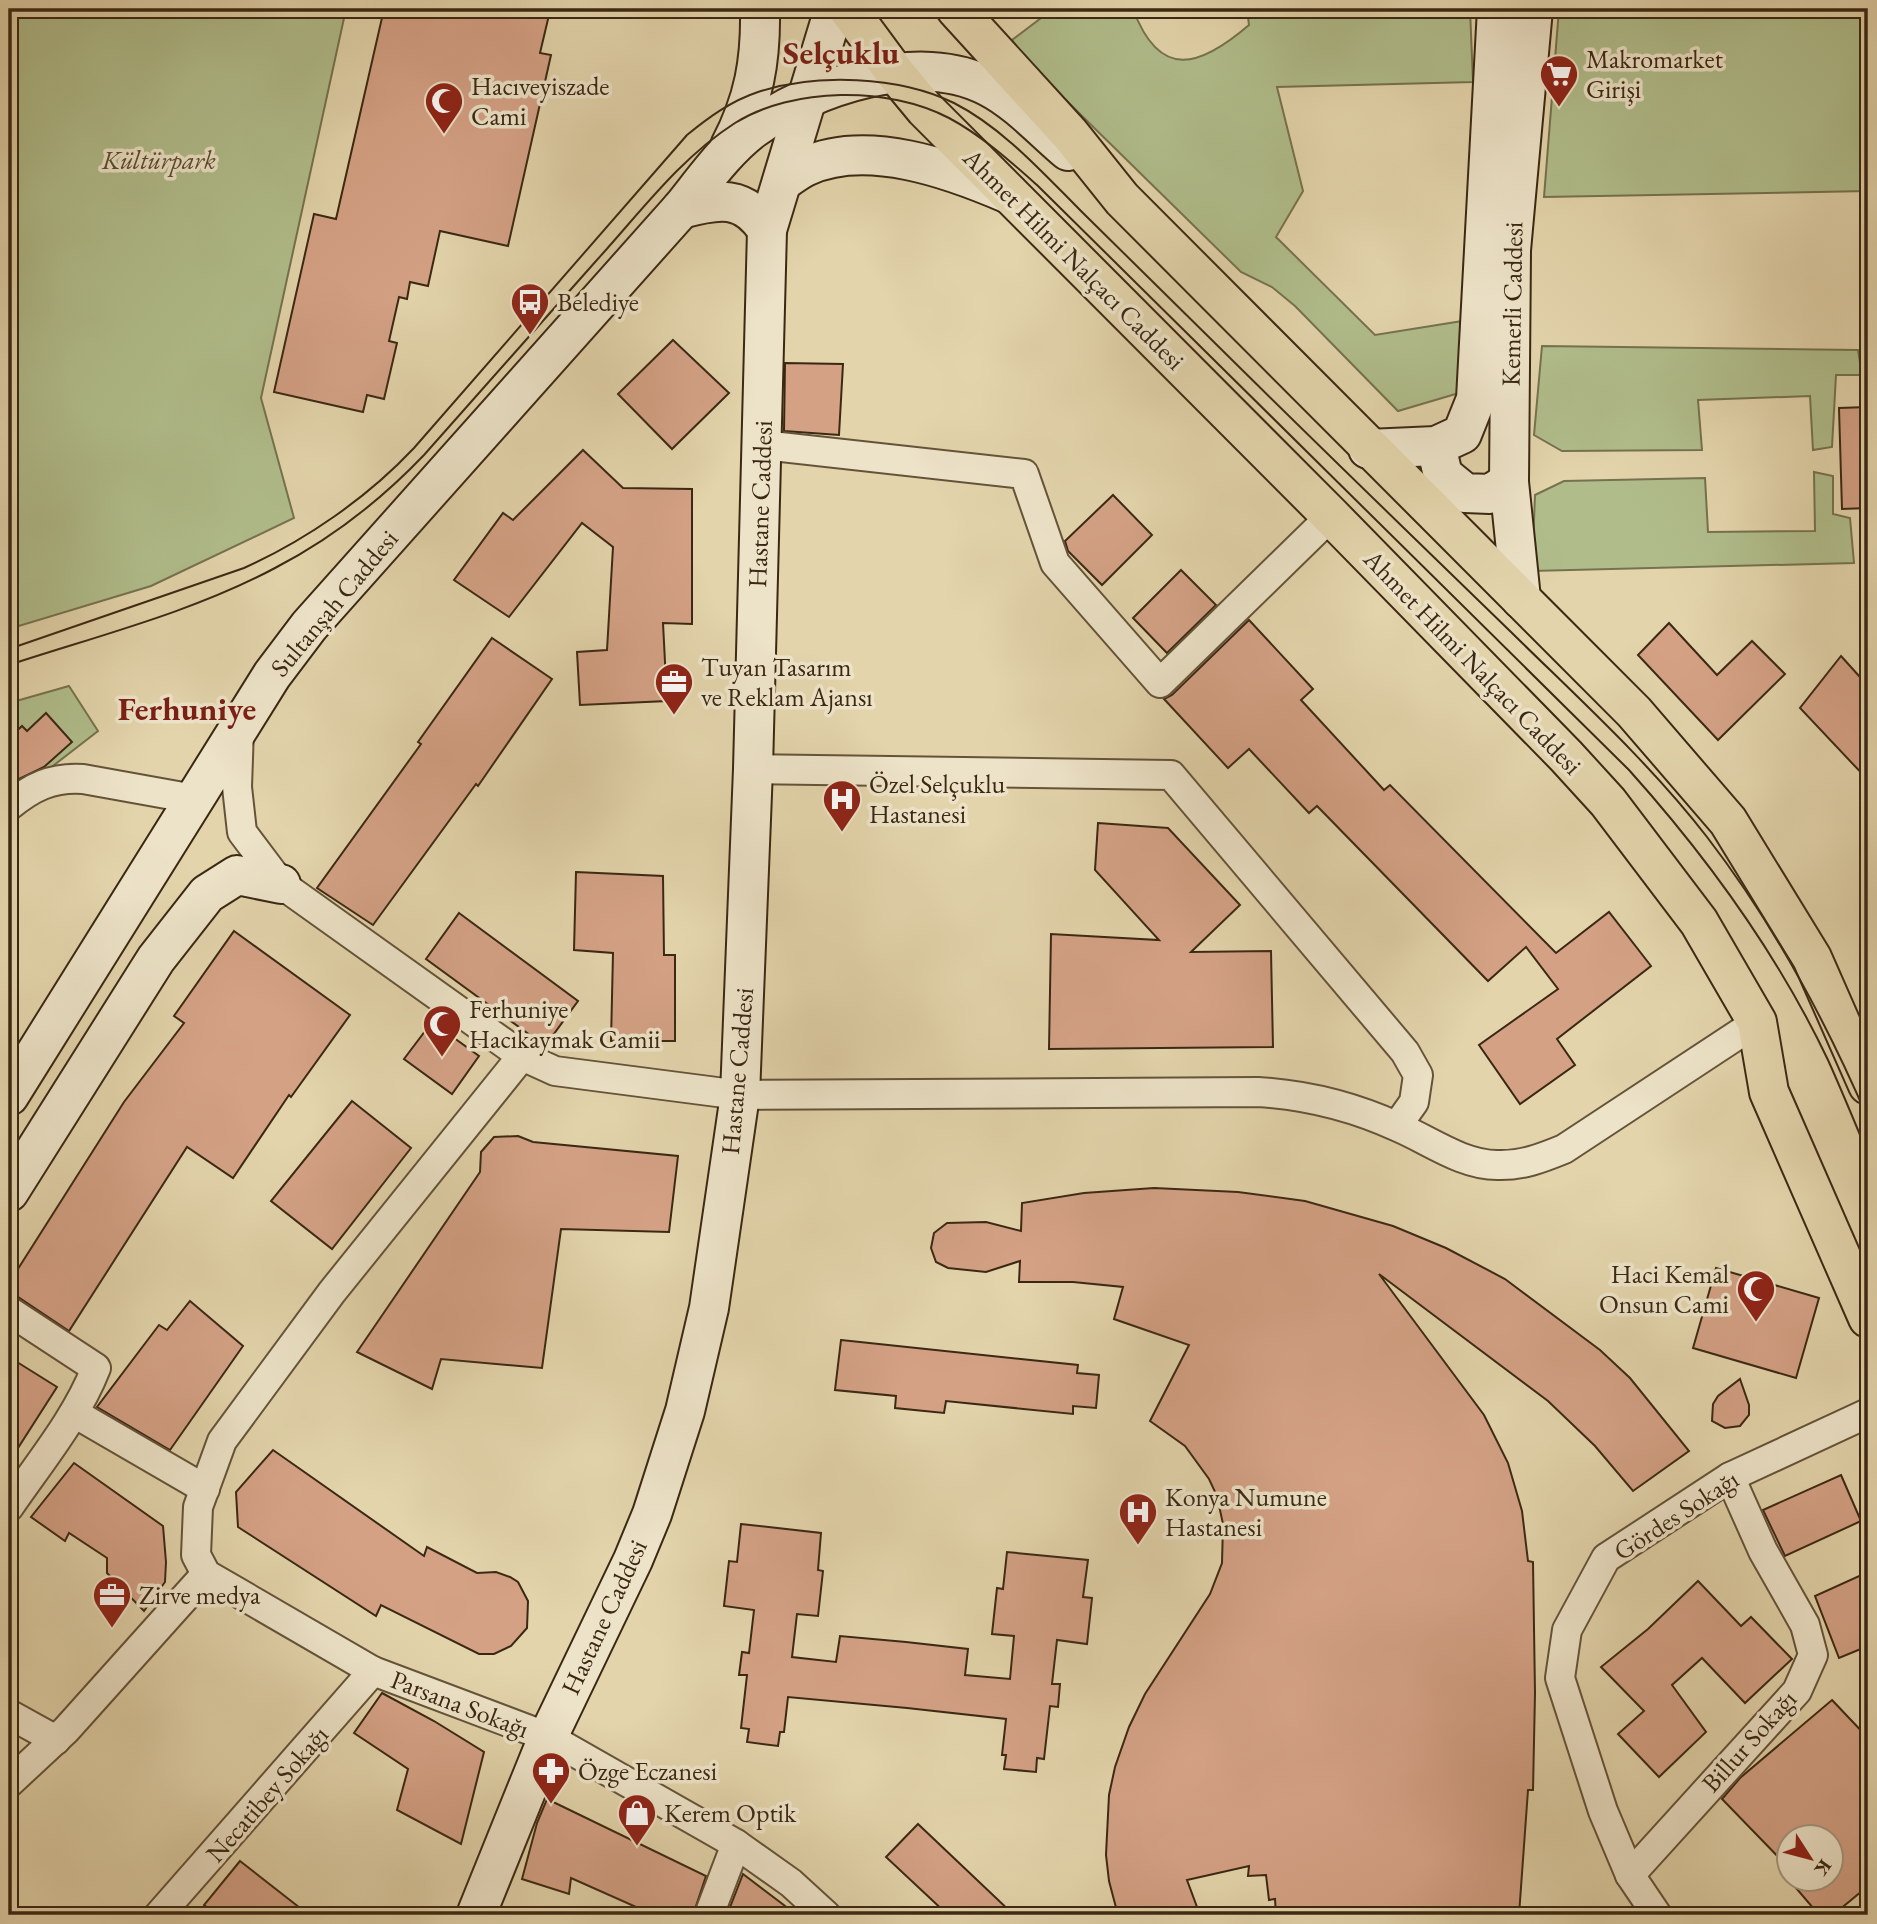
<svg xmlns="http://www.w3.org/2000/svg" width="1877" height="1924" font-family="'EB Garamond',serif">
  <rect width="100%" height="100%" fill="#e3d4ab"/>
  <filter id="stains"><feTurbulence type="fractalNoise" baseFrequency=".00286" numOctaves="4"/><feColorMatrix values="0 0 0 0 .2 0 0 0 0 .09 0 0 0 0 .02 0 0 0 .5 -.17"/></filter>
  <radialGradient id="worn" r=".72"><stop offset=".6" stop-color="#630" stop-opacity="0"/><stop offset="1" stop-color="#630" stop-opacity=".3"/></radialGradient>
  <!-- green -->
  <g fill="#b0bd8b" stroke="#76724f" stroke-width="2">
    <path d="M9,9H346L261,398L294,518L151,586L9,629Z"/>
    <path d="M1053,9H1133C1160,81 1200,67 1249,25L1247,9H1470L1473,82L1277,87L1303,191L1276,237L1375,335L1475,319L1476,388L1398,411L1295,306L1272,287L1241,272L1025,60L1012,40Z"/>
    <path d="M1559,9H1868V191L1544,197Z"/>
    <path d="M1542,346L1858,350L1862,375H1836L1832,447L1813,450L1810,396L1698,400L1702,450L1562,451L1534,435Z"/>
    <path d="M1814,472L1833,476V514L1850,518L1854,563L1532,571L1535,495L1564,481L1705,478L1708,532L1815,531Z"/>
    <path d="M69,686L98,731L9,800V703Z"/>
  </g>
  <!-- water -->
  <path fill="#95b8ad" stroke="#717e6f" stroke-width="2" d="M9,89L16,108L9,196Z"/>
  <!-- building -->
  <g fill="#d4a185" stroke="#3b2813" stroke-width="2">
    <path d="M384,9H517L549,15L540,53L551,55L508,246L440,231L428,286L410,282L407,299L399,297L389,341L397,343L384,399L367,395L363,412L274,392L314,214L336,219Z"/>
    <path d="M673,340L729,393L672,449L618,394Z"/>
    <path d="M785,363L843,364L839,435L784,431Z"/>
    <path d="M1868,407V508L1842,509L1839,408Z"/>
    <path d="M583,450L623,488L692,489V624L663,623L667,701L580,705L577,652L607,650L613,547L582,523L509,617L454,580L503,513L513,520Z"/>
    <path d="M1113,495L1152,535L1102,585L1068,551L1065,541Z"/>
    <path d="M1181,570L1216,605L1167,653L1133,618Z"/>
    <path d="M1249,620L1313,689L1301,700L1384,790L1390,785L1556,953L1609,912L1651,966L1557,1039L1575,1065L1520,1104L1479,1045L1558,989L1526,947L1488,981L1317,806L1309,813L1249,749L1228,768L1164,699L1172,695Z"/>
    <path d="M1669,623L1717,675L1752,641L1785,674L1718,740L1638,655Z"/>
    <path d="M492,638L552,679L478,786L476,784L373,925L317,888L421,744L418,742Z"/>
    <path d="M1841,656L1868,686V780L1800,708Z"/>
    <path d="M46,713L72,742L44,767L17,780L9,771V738L22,726L27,731Z"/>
    <path d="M1098,823L1168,828L1240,905L1191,952L1271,951L1273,1047L1049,1049L1051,934L1159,940L1095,870Z"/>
    <path d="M576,872L663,876L664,955H675V1041H611L613,953L574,950Z"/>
    <path d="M459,913L578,1001L545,1046L426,959Z"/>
    <path d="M234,931L350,1015L291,1097L289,1095L233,1178L187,1147L69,1331L18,1297L9,1295V1283L124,1102L184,1023L174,1016Z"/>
    <path d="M432,1022L479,1056L452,1094L404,1059Z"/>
    <path d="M352,1101L411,1148L332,1249L271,1201Z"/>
    <path d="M518,1136L533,1142L678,1156L669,1232L561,1229L542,1368L441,1359L432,1389L357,1352L480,1172L481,1152L494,1137Z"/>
    <path d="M1154,1188L1238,1192L1305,1201L1393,1226L1446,1248L1505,1279L1600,1350L1630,1378L1689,1451L1633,1491L1595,1446L1548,1401L1379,1274L1484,1415L1508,1463L1522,1511L1528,1561L1533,1562L1535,1693L1533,1790H1528L1519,1915H1276L1275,1899L1269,1900L1266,1875L1248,1876L1249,1866L1187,1880L1200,1915H1118L1109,1881L1106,1855L1109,1795L1115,1767L1129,1727L1145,1694L1210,1594L1222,1563L1223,1524L1217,1496L1209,1479L1185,1446L1150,1421L1189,1345L1114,1319L1123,1287L1073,1282H1019L1020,1261L986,1272L948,1268L936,1262L931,1248L934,1233L947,1223L986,1222L1021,1231L1022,1203L1084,1193Z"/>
    <path d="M1716,1268L1819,1298L1796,1378L1693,1348Z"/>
    <path d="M190,1301L243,1346L170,1450L97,1407L159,1325L167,1330Z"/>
    <path d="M841,1340L1078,1365L1077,1373L1099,1375L1096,1408L1073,1406V1414L946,1401L944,1413L895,1408L896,1396L835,1390Z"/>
    <path d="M9,1357L57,1387L9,1462Z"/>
    <path d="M1740,1379L1749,1405V1415L1740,1426L1725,1428L1712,1421L1713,1404L1718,1396Z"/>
    <path d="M273,1450L424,1556L427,1547L477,1573L496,1572L510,1577L518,1582L528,1601L527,1628L511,1646L494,1654H479L381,1605L376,1616L238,1527L236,1492Z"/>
    <path d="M74,1463L163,1526L166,1562L165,1582L144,1611L107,1573V1558L69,1533L65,1541L31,1517Z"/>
    <path d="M1841,1475L1861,1521L1785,1556L1763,1510Z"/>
    <path d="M741,1524L821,1533L818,1570L823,1571L818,1616L797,1614L792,1657L836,1662L840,1636L906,1642L968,1649L965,1675L1010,1679L1014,1636L992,1634L997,1588L1003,1589L1007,1552L1088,1560L1083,1597L1092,1598L1087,1644L1057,1640L1052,1684H1060L1058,1707L1050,1706L1044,1759L1037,1758L1036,1772L1004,1769L1006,1755H1002L1006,1719L907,1708L788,1697L784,1732H780L778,1746L747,1742L749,1729L741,1728L747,1675H739L742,1652L749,1653L754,1610L724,1606L729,1561L737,1562Z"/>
    <path d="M1868,1572V1646L1839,1658L1815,1596Z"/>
    <path d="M1698,1581L1741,1626L1751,1617L1792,1659L1745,1703L1702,1658L1672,1685L1706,1732L1659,1777L1618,1734L1644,1711L1601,1667L1648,1629Z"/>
    <path d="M382,1693L434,1721L484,1752L461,1844L397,1810L408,1769L354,1733Z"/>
    <path d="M1832,1700L1868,1738V1886L1833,1915H1819L1785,1875L1789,1871V1879H1831V1837H1789V1868L1722,1799L1740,1778Z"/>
    <path d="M547,1799L706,1876L693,1915H654L571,1878L569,1894L522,1879L537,1823Z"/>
    <path d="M918,1824L1014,1915H948L886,1857Z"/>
    <path d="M240,1861L309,1915H217L204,1905Z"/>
    <path d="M743,1874L797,1915H727Z"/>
  </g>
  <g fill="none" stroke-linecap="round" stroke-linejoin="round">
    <!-- street casing -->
    <g stroke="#655339" stroke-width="32">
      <g id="street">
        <path d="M762,445L1024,474L1055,563L1160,683L1331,516"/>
        <path d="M239,729L237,787L242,832L281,884L522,1056L555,1071L740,1095L1258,1092C1308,1095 1352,1106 1398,1127C1429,1140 1462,1165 1497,1165C1522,1166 1542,1158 1564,1149L1757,1022"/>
        <path d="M753,769L1171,775L1405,1052L1418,1075L1414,1102L1397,1126"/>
        <path d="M9,806C32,787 52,777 83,779L183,797L197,795"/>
        <path d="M522,1056L332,1292L222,1441L198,1507L196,1555L206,1574L373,1671L548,1737L736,1844L791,1883L826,1915"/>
        <path d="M9,1311L96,1368C76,1419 39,1463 9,1507"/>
        <path d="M74,1413L205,1489"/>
        <path d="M9,1714L56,1740"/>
        <path d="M9,1783L66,1730L206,1574"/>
        <path d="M1630,1875L1797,1691L1813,1655L1805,1625L1763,1551L1730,1477"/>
        <path d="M159,1915L373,1671"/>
        <path d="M709,1915L736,1844"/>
        <path d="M1657,1915L1630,1875L1603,1811L1560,1678L1567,1630L1606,1558L1730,1477L1868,1413"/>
      </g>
    </g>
    <!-- secondary casing -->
    <g stroke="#3b2813" stroke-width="42">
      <g id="secondary">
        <path d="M730,146C754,100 761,61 760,9"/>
        <path d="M782,182C789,177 797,171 805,167C866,138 951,169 1009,194"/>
        <path d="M681,209C718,199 744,194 767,230"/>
        <path d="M1436,446L1443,475L1465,493L1490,494L1509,482"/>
        <path d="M1368,449L1436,446L1462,434L1476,399L1497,9"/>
        <path d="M1521,599L1509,482L1511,250L1533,9"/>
        <path d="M9,1096L272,675L309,626L681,209C703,182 725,150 753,129C812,86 920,50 989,87C1018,102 1043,130 1068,151"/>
        <path d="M9,1192L156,959L207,894L237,875L281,884"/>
        <path d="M476,1915L548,1737L633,1560L652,1514L685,1411L709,1308L740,1095L753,769L767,230L834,9"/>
      </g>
    </g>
    <!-- primary casing -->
    <g stroke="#3b2813" stroke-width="42">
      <g id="primary">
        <path d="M848,9L896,74L925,109L1331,516L1566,756L1608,802L1699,922L1757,1022L1769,1092L1868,1318"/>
        <path d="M956,9L1070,134L1122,199L1634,712L1728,821L1812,958L1868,1085"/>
      </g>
    </g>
    <!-- street -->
    <use href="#street" stroke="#ede3c8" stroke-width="28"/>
    <!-- secondary -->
    <use href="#secondary" stroke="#ede3c8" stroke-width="38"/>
    <!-- primary -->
    <use href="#primary" stroke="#e3d4ab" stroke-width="38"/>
    <!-- tram -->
    <g stroke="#3b2813" stroke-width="2">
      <path d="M9,649L244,568C306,540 367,498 414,448L687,135C709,117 731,101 758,92C816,73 899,76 954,103C1003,128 1043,173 1081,211C1129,258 1176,305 1224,352C1319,446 1415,539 1511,632C1578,698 1649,762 1707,837C1774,924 1825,1019 1868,1119"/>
      <path d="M9,665C97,636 193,612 275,568C331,539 381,500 424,455C481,390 539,326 596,261C639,214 680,158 735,123C793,87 888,86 949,118C981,135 1010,161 1037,185L1629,770C1708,858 1777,953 1828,1060C1842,1091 1855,1123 1868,1154"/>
    </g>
  </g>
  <!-- icons -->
  <defs>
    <g id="supermarket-pin" transform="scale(2.0125)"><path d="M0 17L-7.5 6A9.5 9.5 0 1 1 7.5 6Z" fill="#8f2418" stroke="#ede3c8"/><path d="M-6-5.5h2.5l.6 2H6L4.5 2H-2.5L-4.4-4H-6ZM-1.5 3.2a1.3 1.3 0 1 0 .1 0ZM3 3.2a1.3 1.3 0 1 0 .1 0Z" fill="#fff"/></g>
    <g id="mosque-pin" transform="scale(2.0125)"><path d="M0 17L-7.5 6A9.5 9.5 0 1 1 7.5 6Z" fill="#8f2418" stroke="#ede3c8"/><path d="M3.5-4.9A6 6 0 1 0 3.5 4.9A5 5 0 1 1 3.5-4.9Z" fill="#fff"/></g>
    <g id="bus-pin" transform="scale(2.0125)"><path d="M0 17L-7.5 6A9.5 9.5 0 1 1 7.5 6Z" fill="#8f2418" stroke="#ede3c8"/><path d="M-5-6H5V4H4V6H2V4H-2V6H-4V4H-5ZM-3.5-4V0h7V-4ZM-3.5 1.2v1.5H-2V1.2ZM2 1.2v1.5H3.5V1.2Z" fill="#fff"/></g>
    <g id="office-pin" transform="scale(2.0125)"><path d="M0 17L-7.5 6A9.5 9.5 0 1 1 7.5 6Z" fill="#8f2418" stroke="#ede3c8"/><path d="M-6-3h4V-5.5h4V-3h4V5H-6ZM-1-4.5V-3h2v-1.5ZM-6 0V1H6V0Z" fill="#fff"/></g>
    <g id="hospital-pin" transform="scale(2.0125)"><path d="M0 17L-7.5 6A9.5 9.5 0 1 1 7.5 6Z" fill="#8f2418" stroke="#ede3c8"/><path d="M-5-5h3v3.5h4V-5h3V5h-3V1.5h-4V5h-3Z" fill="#fff"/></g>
    <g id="pharmacy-pin" transform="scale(2.0125)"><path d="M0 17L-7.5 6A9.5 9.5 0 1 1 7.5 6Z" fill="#8f2418" stroke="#ede3c8"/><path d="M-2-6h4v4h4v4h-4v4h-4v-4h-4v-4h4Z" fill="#fff"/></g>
    <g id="shop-pin" transform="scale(2.0125)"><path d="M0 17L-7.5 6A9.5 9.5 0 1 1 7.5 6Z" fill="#8f2418" stroke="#ede3c8"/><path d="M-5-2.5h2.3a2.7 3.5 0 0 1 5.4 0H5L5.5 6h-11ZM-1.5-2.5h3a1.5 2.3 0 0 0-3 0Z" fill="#fff"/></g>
  </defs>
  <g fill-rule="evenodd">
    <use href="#supermarket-pin" x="1559" y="74"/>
    <use href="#mosque-pin" x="444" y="101"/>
    <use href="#bus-pin" x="530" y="302"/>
    <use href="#office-pin" x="674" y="682"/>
    <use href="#hospital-pin" x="842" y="799"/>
    <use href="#mosque-pin" x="442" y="1024"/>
    <use href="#mosque-pin" x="1756" y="1289"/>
    <use href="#hospital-pin" x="1138" y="1512"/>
    <use href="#office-pin" x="112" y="1595"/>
    <use href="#pharmacy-pin" x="551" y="1771"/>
    <use href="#shop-pin" x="637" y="1813"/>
  </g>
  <g text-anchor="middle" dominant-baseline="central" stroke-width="7" stroke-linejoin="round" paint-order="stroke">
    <!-- poi labels -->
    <g font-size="26" fill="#3b2813" stroke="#ede3c8" text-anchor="start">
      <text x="1586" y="59">Makromarket<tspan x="1586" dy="30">Girişi</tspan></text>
      <text x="471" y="86">Hacıveyiszade<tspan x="471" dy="30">Cami</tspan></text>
      <text x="557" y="302">Belediye</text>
      <text x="701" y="667">Tuyan Tasarım<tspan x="701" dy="30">ve Reklam Ajansı</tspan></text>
      <text x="869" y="784">Özel Selçuklu<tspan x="869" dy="30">Hastanesi</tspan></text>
      <text x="469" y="1009">Ferhuniye<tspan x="469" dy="30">Hacıkaymak Camii</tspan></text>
      <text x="1729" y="1274" text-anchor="end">Haci Kemal<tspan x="1729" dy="30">Onsun Cami</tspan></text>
      <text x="1165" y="1497">Konya Numune<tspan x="1165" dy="30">Hastanesi</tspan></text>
      <text x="139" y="1595">Zirve medya</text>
      <text x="578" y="1771">Özge Eczanesi</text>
      <text x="664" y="1813">Kerem Optik</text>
    </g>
    <!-- park labels -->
    <g font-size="26" font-style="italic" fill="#584d31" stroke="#ede3c8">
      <text x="159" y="160">Kültürpark</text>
    </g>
    <!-- street labels -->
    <g font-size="26" fill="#3b2813" stroke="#ede3c8">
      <text transform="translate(1074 259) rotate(45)">Ahmet Hilmi Nalçacı Caddesi</text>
      <text transform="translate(1512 304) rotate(-89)">Kemerli Caddesi</text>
      <text transform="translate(760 504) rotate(-88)">Hastane Caddesi</text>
      <text transform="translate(334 603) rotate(-50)">Sultanşah Caddesi</text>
      <text transform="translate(1473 662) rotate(46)">Ahmet Hilmi Nalçacı Caddesi</text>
      <text transform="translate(737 1071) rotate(-85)">Hastane Caddesi</text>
      <text transform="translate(1676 1515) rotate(-33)">Gördes Sokağı</text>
      <text transform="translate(604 1617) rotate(-65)">Hastane Caddesi</text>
      <text transform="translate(460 1704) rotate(21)">Parsana Sokağı</text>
      <text transform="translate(1749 1741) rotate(-48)">Billur Sokağı</text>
      <text transform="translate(267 1794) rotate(-49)">Necatibey Sokağı</text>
    </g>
    <!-- district labels -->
    <g font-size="33" font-weight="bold" fill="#7a1f14" stroke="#ede3c8">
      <text x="841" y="52">Selçuklu</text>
      <text x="187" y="708">Ferhuniye</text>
    </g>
  </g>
  <!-- margin -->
  <rect width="1877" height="1924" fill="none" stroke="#e3d4ab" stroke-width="35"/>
  <rect x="10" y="10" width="1856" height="1903" fill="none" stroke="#3b2813" stroke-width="3.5"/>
  <rect x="18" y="18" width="1842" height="1889" fill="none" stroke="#3b2813" stroke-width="2"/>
  <!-- north arrow -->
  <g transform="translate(1810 1858) rotate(126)"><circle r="33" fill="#ede3c8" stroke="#a69880" stroke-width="2"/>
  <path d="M0-5L12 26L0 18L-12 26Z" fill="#8f2418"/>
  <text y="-10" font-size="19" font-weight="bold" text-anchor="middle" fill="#3b2813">K</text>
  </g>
  <rect width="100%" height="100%" filter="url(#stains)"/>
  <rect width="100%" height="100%" fill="url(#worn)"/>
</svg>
